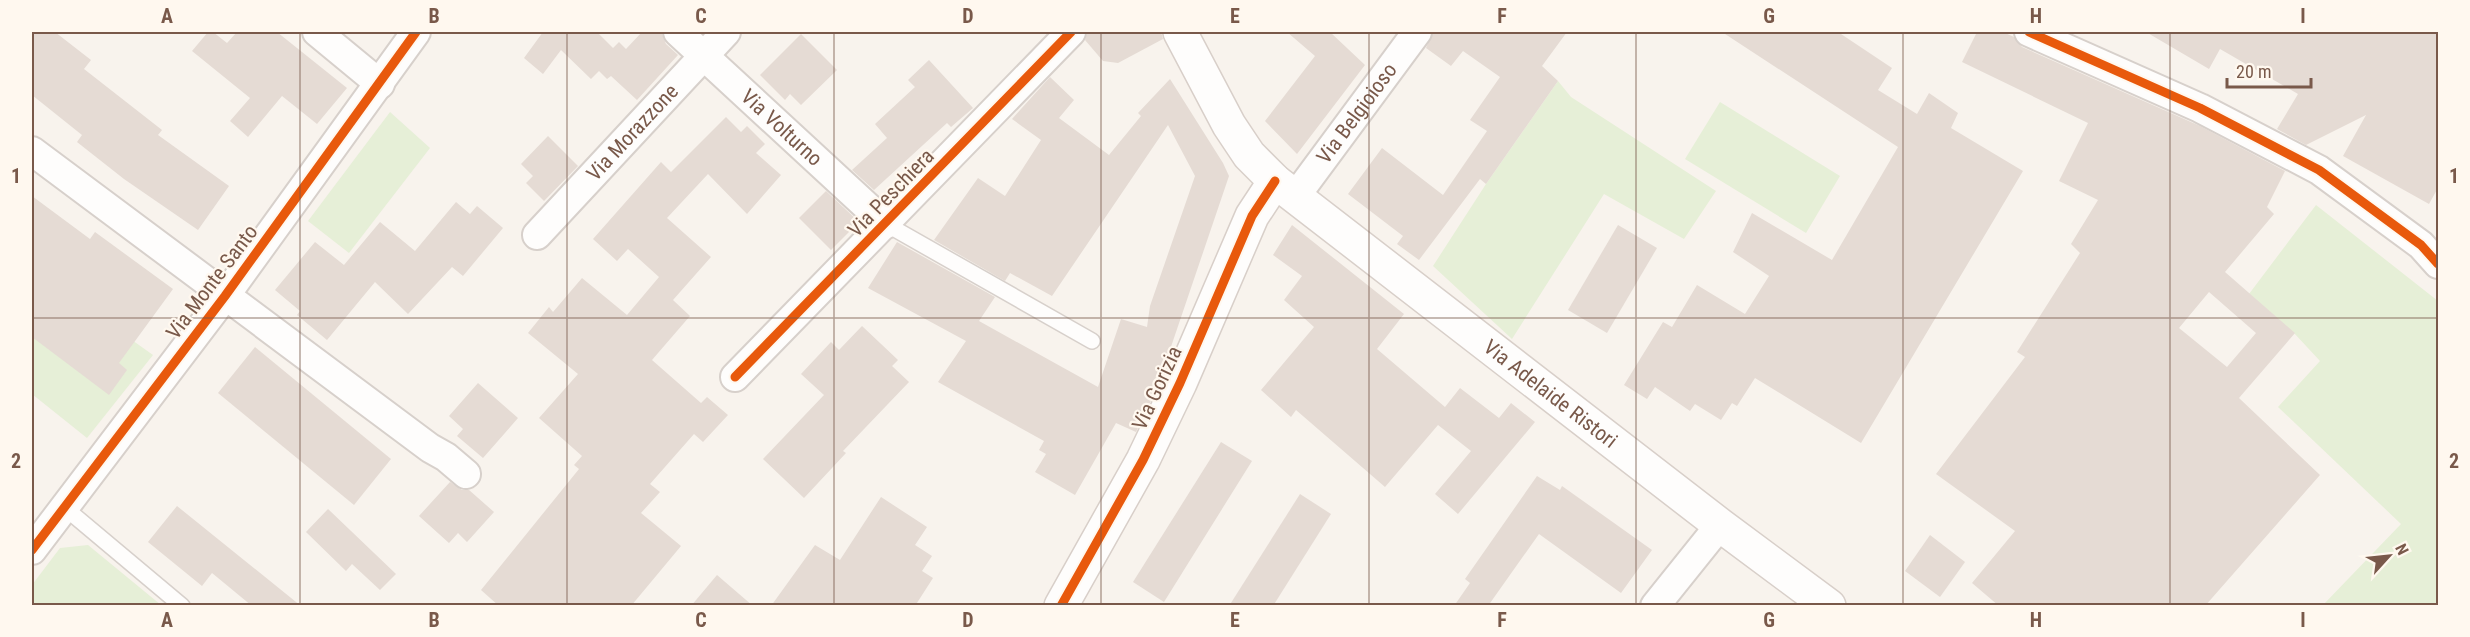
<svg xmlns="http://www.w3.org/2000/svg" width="2470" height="637" font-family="'Roboto Condensed',sans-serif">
  <rect width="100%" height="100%" fill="#f8f3ed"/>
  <!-- green -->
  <g fill="#e6efd7">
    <path d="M1558,81L1571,97L1716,191L1684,239L1604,194L1512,339L1433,266L1486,184Z"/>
    <path d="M1720,102L1840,176L1806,233L1685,159Z"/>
    <path d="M390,112L430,148L349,253L308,221Z"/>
    <path d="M2316,205L2438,301V605H2323L2401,524L2278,407L2320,361L2294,333L2249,294Z"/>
    <path d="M32,269L153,355L87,438L32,394Z"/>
    <path d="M88,545L161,605H32V585L60,548Z"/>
  </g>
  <!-- building -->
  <g fill="#e5dbd4" fill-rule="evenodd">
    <path d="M32,32H55L91,60L84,69L162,130L158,135L229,186L198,230L124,179L77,142L82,135L32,95Z"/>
    <path d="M208,32H213L227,43L237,32H277L347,88L317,124L282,96L248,137L230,121L250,98L192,51Z"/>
    <path d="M543,32H597L613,48L619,42L626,49L642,32H661L666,44L678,55L637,100L611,76L607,79L599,71L591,79L561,50L543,74L524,58Z"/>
    <path d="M1087,32H1161L1163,39L1118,63L1103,61L1085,40Z"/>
    <path d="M1287,32H1330L1365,65L1297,154L1265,121L1315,56Z"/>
    <path d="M1433,32H1567L1542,66L1558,81L1486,184L1480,179L1419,260L1397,244L1403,236L1348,194L1382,148L1443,195L1487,131L1470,120L1500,77L1463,51L1451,66L1426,48Z"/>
    <path d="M1722,32H1838L1892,68L1878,90L1917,114L1929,93L1958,113L1951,128L2023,171L1861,443L1755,378L1737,406L1732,403L1721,420L1695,404L1690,411L1655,387L1647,399L1624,385L1663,322L1672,327L1697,285L1745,314L1769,276L1733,252L1752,213L1832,260L1898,147Z"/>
    <path d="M1977,32H2003L2014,37L2022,47L2200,126L2285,171L2267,207L2274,214L2225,272L2295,333L2239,398L2320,475L2205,606H1999L1972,583L2015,531L1936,474L2025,357L2017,352L2080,253L2071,244L2098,200L2059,181L2088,123L1962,62ZM2209,292L2256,333L2227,367L2179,328Z"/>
    <path d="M2146,32H2439V186L2429,204L2343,156L2366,115L2306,145L2277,129L2298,94L2220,49L2209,69Z"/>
    <path d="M801,34L837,70L801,105L790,94L785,100L760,75Z"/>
    <path d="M929,60L973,108L951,127L947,123L874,190L852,170L887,138L875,124L915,87L908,80Z"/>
    <path d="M1050,77L1074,100L1059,118L1109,155L1141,116L1138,113L1170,79L1223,163L1229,176L1157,388L1136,432L1116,423L1075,495L1035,472L1046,454L1039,450L1044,441L938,382L966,341L868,288L897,242L995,297L979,321L1098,387L1121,319L1147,327L1150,306L1195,176L1168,125L1052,296L1010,273L1005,281L934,240L978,178L1005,196L1041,140L1012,119Z"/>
    <path d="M726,117L741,132L747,126L765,144L756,153L781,175L747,214L708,174L667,218L711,257L673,300L690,316L652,360L701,403L707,397L728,415L703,442L694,434L650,484L660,492L641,513L681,546L631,606H499L481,590L579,469L574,465L582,456L539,418L578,374L528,333L549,307L553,312L582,278L627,315L659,277L628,249L617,261L593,239L661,162L671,172Z"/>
    <path d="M548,136L578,166L544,201L526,183L533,176L521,164Z"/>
    <path d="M826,191L859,222L831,250L799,218Z"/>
    <path d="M32,196L90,239L95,232L173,289L119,363L127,370L109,395L32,337Z"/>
    <path d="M456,202L470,214L477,206L503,228L463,276L452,267L408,314L375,282L327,340L297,315L300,311L275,290L315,242L344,265L380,222L415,251Z"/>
    <path d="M1292,225L1404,314L1377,349L1445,407L1460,388L1499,418L1511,403L1535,422L1458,514L1435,494L1471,451L1438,425L1385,487L1296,410L1291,417L1261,390L1314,327L1284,300L1302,276L1273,255Z"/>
    <path d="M1618,225L1657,248L1607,333L1568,310Z"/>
    <path d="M862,326L898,360L892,366L909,382L843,451L846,453L804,498L763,459L824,395L801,374L831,342L839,350Z"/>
    <path d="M255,347L391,459L354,505L218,393Z"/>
    <path d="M478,383L518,418L483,458L457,436L463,429L449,416Z"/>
    <path d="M1221,442L1252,461L1164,602L1133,582Z"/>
    <path d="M1537,476L1560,490L1562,486L1652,550L1621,593L1539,534L1488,606H1454L1470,583L1465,579Z"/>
    <path d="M450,482L462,490H469L494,512L467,542L458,533L449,543L419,516Z"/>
    <path d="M1300,494L1331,514L1273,606H1229Z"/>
    <path d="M881,497L927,527L915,545L932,556L922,571L933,578L915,606H771L815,545L840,560Z"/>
    <path d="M177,506L301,606H252L212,573L202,586L148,542Z"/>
    <path d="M328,509L396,574L380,590L352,564L346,571L306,532Z"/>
    <path d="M1930,535L1965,562L1940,597L1905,571Z"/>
    <path d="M717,575L753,606H691Z"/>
  </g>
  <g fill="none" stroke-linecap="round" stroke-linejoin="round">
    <!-- lane casing -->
    <g stroke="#d7d0cb" stroke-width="18">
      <g id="lane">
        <path d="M886,224L1092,341"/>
        <path d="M64,507L182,606"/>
      </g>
    </g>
    <!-- street casing -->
    <g stroke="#d7d0cb" stroke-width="32">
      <g id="street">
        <path d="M317,32L380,84"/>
        <path id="s1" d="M678,32L886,224"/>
        <path d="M2029,32L2200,108L2319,170L2421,245L2438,264"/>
        <path d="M32,151L430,448L446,457L466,474"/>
        <path id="s2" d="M1295,197L1417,32"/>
        <path id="s3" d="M537,235L726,32"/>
        <path d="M735,377L1071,32"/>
        <path d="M32,550L225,296L416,32"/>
        <path d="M1655,606L1720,525"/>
      </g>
    </g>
    <!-- secondary casing -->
    <g stroke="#d8cfc9" stroke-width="36">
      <g id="secondary">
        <path id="s4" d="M1180,32L1229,125L1249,155L1275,181L1720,525L1829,606"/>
        <path d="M1061,606L1143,460L1180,383L1252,216L1275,181"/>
      </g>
    </g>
    <!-- lane -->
    <use href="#lane" stroke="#fefdfc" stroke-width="15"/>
    <!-- street -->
    <use href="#street" stroke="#fefdfc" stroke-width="28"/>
    <!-- secondary -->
    <use href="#secondary" stroke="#fefdfc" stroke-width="33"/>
    <!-- cycleway casing -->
    <g stroke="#fff8ef" stroke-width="13">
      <g id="cycleway">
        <path d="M2029,32L2200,108L2319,170L2421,245L2438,264"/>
        <path d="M735,377L1071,32"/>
        <path d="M32,550L225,296L416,32"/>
        <path d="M1061,606L1143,460L1180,383L1252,216L1275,181"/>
      </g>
    </g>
    <!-- cycleway -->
    <use href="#cycleway" stroke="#e8590c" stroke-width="9"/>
  </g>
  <!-- grid -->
  <path fill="none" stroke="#79594a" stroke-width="1.5" stroke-opacity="0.55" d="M300,32V606M567,32V606M834,32V606M1101,32V606M1369,32V606M1636,32V606M1903,32V606M2170,32V606M32,318H2438"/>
  <g text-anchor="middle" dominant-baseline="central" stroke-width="4.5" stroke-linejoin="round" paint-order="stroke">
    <!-- street labels -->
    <g font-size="21" fill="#79594a" stroke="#fff8ef">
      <text stroke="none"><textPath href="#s2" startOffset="104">Via Belgioioso</textPath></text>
      <text stroke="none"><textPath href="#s1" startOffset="141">Via Volturno</textPath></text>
      <text stroke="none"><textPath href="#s3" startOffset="140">Via Morazzone</textPath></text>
      <text transform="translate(891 193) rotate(-46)">Via Peschiera</text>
      <text transform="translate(212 282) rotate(-53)">Via Monte Santo</text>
      <text transform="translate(1157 388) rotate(-65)">Via Gorizia</text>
      <text stroke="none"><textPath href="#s4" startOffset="526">Via Adelaide Ristori</textPath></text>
    </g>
  </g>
  <!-- border -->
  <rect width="2470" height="637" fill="none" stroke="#fff8ef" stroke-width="66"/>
  <!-- north arrow -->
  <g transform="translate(2389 556) rotate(63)" stroke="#fff8ef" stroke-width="4.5" paint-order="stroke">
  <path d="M0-4.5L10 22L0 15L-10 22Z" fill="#79594a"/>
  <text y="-9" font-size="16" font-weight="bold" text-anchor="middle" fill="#79594a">N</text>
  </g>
  <!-- scale -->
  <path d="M2227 78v9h84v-9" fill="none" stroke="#79594a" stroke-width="3"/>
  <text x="2236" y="78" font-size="18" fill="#79594a" stroke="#fff8ef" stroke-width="4.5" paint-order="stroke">20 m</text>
  <rect x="33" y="33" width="2404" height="571" fill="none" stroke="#79594a" stroke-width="2"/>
  <g font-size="20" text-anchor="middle" font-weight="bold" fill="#79594a">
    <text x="167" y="23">A</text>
    <text x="434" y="23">B</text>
    <text x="701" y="23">C</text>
    <text x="968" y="23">D</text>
    <text x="1235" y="23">E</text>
    <text x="1502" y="23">F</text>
    <text x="1769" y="23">G</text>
    <text x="2036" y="23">H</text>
    <text x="2303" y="23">I</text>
    <text x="16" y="183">1</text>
    <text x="2454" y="183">1</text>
    <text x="16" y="468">2</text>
    <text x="2454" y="468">2</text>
    <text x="167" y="627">A</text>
    <text x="434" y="627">B</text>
    <text x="701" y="627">C</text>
    <text x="968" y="627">D</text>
    <text x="1235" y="627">E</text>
    <text x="1502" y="627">F</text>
    <text x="1769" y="627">G</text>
    <text x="2036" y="627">H</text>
    <text x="2303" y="627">I</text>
  </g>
</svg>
